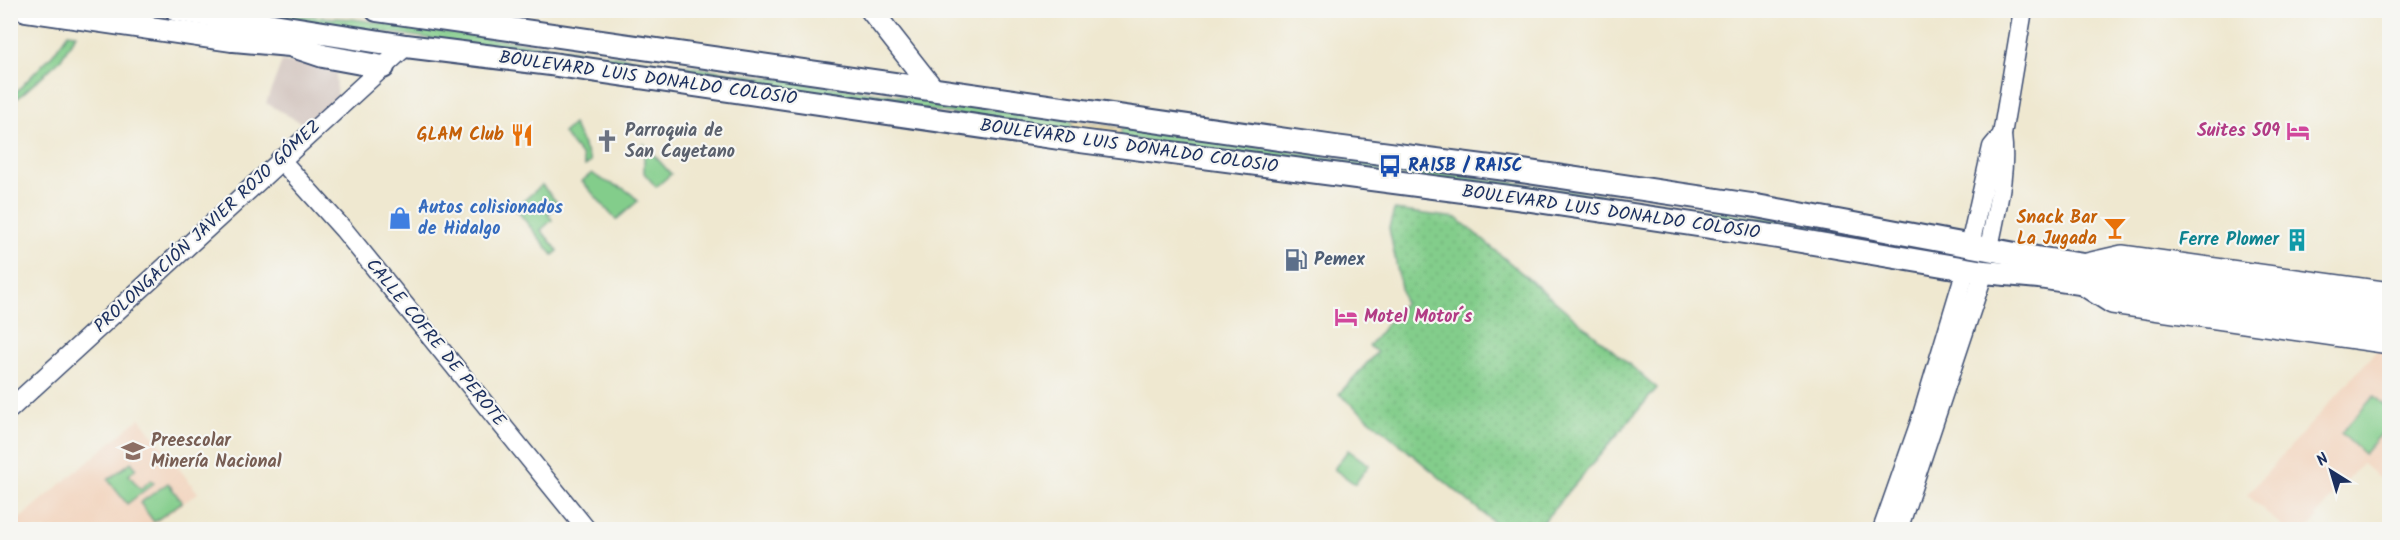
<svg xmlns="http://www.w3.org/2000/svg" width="2400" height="540" font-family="Kalam,sans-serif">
  <defs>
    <pattern id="grass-dots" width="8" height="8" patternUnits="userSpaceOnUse" patternTransform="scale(1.5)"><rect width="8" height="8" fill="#83cd8b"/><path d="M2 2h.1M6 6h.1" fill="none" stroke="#71b07a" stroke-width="1.8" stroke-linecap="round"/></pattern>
    <pattern id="sand-dots" width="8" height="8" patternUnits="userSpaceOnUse" patternTransform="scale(1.5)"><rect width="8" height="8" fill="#eeda9e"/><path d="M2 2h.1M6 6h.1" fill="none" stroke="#ccbb8a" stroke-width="1.8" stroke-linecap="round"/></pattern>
  </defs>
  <rect width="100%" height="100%" fill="#f6f6f2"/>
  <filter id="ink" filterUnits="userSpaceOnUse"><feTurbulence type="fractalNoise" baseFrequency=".0167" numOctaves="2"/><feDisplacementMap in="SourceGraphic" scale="12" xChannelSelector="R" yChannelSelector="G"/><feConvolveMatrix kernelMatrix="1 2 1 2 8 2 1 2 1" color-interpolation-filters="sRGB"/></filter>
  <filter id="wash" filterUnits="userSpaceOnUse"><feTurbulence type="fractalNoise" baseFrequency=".008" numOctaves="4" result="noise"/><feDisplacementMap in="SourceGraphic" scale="24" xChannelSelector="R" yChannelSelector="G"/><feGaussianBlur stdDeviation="1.35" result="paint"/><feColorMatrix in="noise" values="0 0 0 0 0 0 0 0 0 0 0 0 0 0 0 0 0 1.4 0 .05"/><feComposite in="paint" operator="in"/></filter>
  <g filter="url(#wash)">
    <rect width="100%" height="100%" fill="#efe8d0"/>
    <!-- built -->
    <g fill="#f2d4be">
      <path d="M2380,347H2389V487L2362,463L2316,516L2318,518L2307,529H2285L2247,495Z"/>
      <path d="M140,418L198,493L147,529L11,530V526Z"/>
    </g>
    <!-- industrial -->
    <path fill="#cfc0ba" d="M282,61L336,68L337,96L305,125L266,103Z"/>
    <!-- grass -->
    <path fill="url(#grass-dots)" stroke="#4f7e74" stroke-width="1.5" d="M1394,210L1457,218L1657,388L1537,529H1502L1339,394L1377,352L1369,346L1404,303L1389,228Z"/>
    <!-- sand -->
    <path fill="url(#sand-dots)" stroke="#84847e" stroke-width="1.5" d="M1069,120L1122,128L1120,137L1067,130Z"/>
    <!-- garden -->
    <g fill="#83cd8b" stroke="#4f7e74" stroke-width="1.5">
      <path d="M245,12L353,19L1069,120L1072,126L1067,130Z"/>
      <path d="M68,33L76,34L61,59L18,98L14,94L53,54Z"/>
      <path d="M573,124L591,162L585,166L582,156L563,133Z"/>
      <path d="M1122,128L1880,234L1982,255L1120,137Z"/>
      <path d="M644,144L671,174L656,187L644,173Z"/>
      <path d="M592,173C610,188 621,181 638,201L616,220L582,181Z"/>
      <path d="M542,185L559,205L548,214L552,220L541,230L558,251L553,255L515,208Z"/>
      <path d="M2374,396L2389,410V425L2364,454L2341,433Z"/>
      <path d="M1348,450L1369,465L1355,484L1334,469Z"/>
      <path d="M131,462L136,468L129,475L140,489L151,480L154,483L127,504L108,480Z"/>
      <path d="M168,483L182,502L154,522L140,503Z"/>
    </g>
  </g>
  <g filter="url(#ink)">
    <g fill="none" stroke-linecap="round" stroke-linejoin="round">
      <!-- tertiary casing -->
      <g stroke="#3b4b6f" stroke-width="21">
        <g id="tertiary">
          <path d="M280,159L344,230L587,530"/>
          <path d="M1970,245L1992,147L2002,135"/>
          <path d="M1989,248C1996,211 2007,173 2002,135L2023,10"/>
          <path d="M10,409L406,46"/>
          <path d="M1882,530L1919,425L1966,269"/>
          <path d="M1898,530L1984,272"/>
        </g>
      </g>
      <!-- secondary casing -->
      <g stroke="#3b4b6f" stroke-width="24">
        <g id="secondary">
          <path d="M871,10L933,89"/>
          <path d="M2087,264L2122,256L2390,293"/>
          <path d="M2082,284L2112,303L2390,343"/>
        </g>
      </g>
      <!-- primary casing -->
      <g stroke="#3b4b6f" stroke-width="26">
        <g id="primary">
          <path d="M26,10L232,40L266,24"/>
          <path d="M177,10L406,46L551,64L1080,141L1532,200L1778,237L1984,272L2039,277L2390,329"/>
          <path d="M377,10L1335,147L1522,171L1751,205L2042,259L2390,310"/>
          <path d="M234,40L290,45L323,56L383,67"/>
        </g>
      </g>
      <!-- tertiary -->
      <use href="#tertiary" stroke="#fff" stroke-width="18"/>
      <!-- secondary -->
      <use href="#secondary" stroke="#fff" stroke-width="21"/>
      <!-- primary -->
      <use href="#primary" stroke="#fff" stroke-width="22"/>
    </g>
  </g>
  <!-- icons -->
  <defs>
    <g id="hotel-bare" transform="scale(1.8)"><path d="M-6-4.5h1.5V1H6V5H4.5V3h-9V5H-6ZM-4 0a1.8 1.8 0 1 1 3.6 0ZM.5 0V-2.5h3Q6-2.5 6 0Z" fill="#d1479c" stroke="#f6f6f2" stroke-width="2.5" paint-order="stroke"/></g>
    <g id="restaurant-bare" transform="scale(1.8)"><path d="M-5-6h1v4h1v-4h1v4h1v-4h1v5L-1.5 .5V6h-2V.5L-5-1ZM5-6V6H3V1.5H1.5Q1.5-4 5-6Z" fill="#e8710a" stroke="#f6f6f2" stroke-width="2.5" paint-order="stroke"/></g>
    <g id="church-bare" transform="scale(1.8)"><path d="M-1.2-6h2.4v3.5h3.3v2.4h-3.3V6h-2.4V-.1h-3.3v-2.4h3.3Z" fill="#6b7280" stroke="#f6f6f2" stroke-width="2.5" paint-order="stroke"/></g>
    <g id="bus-bare" transform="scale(1.8)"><path d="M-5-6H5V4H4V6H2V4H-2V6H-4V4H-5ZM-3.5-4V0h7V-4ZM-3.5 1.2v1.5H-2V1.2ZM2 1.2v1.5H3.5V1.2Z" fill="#1a4fb4" stroke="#f6f6f2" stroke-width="2.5" paint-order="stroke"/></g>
    <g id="shop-bare" transform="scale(1.8)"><path d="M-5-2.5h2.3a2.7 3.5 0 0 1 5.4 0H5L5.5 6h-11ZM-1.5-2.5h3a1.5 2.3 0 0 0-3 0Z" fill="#3f7fe0" stroke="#f6f6f2" stroke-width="2.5" paint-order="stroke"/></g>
    <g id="bar-bare" transform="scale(1.8)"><path d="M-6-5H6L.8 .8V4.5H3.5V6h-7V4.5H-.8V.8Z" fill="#e8710a" stroke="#f6f6f2" stroke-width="2.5" paint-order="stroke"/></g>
    <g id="building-bare" transform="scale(1.8)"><path d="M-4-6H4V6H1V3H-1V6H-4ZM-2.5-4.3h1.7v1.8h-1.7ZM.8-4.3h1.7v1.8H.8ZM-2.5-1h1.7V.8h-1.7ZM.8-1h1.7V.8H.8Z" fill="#0f9aa8" stroke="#f6f6f2" stroke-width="2.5" paint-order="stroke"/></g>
    <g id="fuel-bare" transform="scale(1.8)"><path d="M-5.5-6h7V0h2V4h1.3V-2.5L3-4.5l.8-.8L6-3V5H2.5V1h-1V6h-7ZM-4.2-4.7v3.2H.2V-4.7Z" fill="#5c6f8a" stroke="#f6f6f2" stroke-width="2.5" paint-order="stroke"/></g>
    <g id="school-bare" transform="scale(1.8)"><path d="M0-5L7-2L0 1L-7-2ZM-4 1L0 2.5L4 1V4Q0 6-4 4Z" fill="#8d6e63" stroke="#f6f6f2" stroke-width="2.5" paint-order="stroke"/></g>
  </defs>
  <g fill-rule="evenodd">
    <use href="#hotel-bare" x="2298" y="131"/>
    <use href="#restaurant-bare" x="522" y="135"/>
    <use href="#church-bare" x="607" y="141"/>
    <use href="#bus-bare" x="1390" y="166"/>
    <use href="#shop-bare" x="400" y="218"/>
    <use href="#bar-bare" x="2115" y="228"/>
    <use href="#building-bare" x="2297" y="240"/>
    <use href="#fuel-bare" x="1296" y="260"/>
    <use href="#hotel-bare" x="1346" y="317"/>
    <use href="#school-bare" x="133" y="451"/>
  </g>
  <g text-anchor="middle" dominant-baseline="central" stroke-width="4.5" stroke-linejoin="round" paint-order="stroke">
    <!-- street labels -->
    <g font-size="18" fill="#1b2f5e" stroke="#f6f6f2">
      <text transform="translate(648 79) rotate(8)">BOULEVARD LUIS DONALDO COLOSIO</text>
      <text transform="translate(1129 147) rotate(8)">BOULEVARD LUIS DONALDO COLOSIO</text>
      <text transform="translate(1611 213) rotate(8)">BOULEVARD LUIS DONALDO COLOSIO</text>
      <text transform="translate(208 227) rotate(-43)">PROLONGACIÓN JAVIER ROJO GÓMEZ</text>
      <text transform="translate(435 343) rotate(51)">CALLE COFRE DE PEROTE</text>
    </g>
    <!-- worship labels -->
    <g font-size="18" font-weight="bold" fill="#5b616d" stroke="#f6f6f2" text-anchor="start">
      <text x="625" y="131">Parroquia de<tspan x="625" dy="21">San Cayetano</tspan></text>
    </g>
    <!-- hotel labels -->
    <g font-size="18" font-weight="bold" fill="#b23c85" stroke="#f6f6f2" text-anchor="end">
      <text x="2280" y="131">Suites 509</text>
      <text x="1364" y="317" text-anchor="start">Motel Motor´s</text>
    </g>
    <!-- food labels -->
    <g font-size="18" font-weight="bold" fill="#c56008" stroke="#f6f6f2" text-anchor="end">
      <text x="504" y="135">GLAM Club</text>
      <text x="2097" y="218">Snack Bar<tspan x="2097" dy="21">La Jugada</tspan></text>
    </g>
    <!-- transit labels -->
    <g font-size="18" font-weight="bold" fill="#164399" stroke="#f6f6f2" text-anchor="start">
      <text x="1408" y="166">RA15B / RA15C</text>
    </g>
    <!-- shop labels -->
    <g font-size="18" font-weight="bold" fill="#366cbe" stroke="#f6f6f2" text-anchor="start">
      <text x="418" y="208">Autos colisionados<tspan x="418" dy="21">de Hidalgo</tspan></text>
    </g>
    <!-- culture labels -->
    <g font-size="18" font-weight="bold" fill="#0d838f" stroke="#f6f6f2" text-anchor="end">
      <text x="2279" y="240">Ferre Plomer</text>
    </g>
    <!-- service labels -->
    <g font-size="18" font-weight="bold" fill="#4e5e75" stroke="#f6f6f2" text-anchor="start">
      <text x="1314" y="260">Pemex</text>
    </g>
    <!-- education labels -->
    <g font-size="18" font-weight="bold" fill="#785e54" stroke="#f6f6f2" text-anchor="start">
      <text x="151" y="441">Preescolar<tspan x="151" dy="21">Minería Nacional</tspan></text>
    </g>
  </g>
  <!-- margin -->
  <rect width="2400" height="540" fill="none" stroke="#f6f6f2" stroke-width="36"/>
  <!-- north arrow -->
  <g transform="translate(2331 471) rotate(323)" stroke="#f6f6f2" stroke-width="4.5" paint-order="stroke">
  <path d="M0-4.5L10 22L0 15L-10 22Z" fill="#1b2f5e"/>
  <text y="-9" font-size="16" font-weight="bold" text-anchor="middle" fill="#1b2f5e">N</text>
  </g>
</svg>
